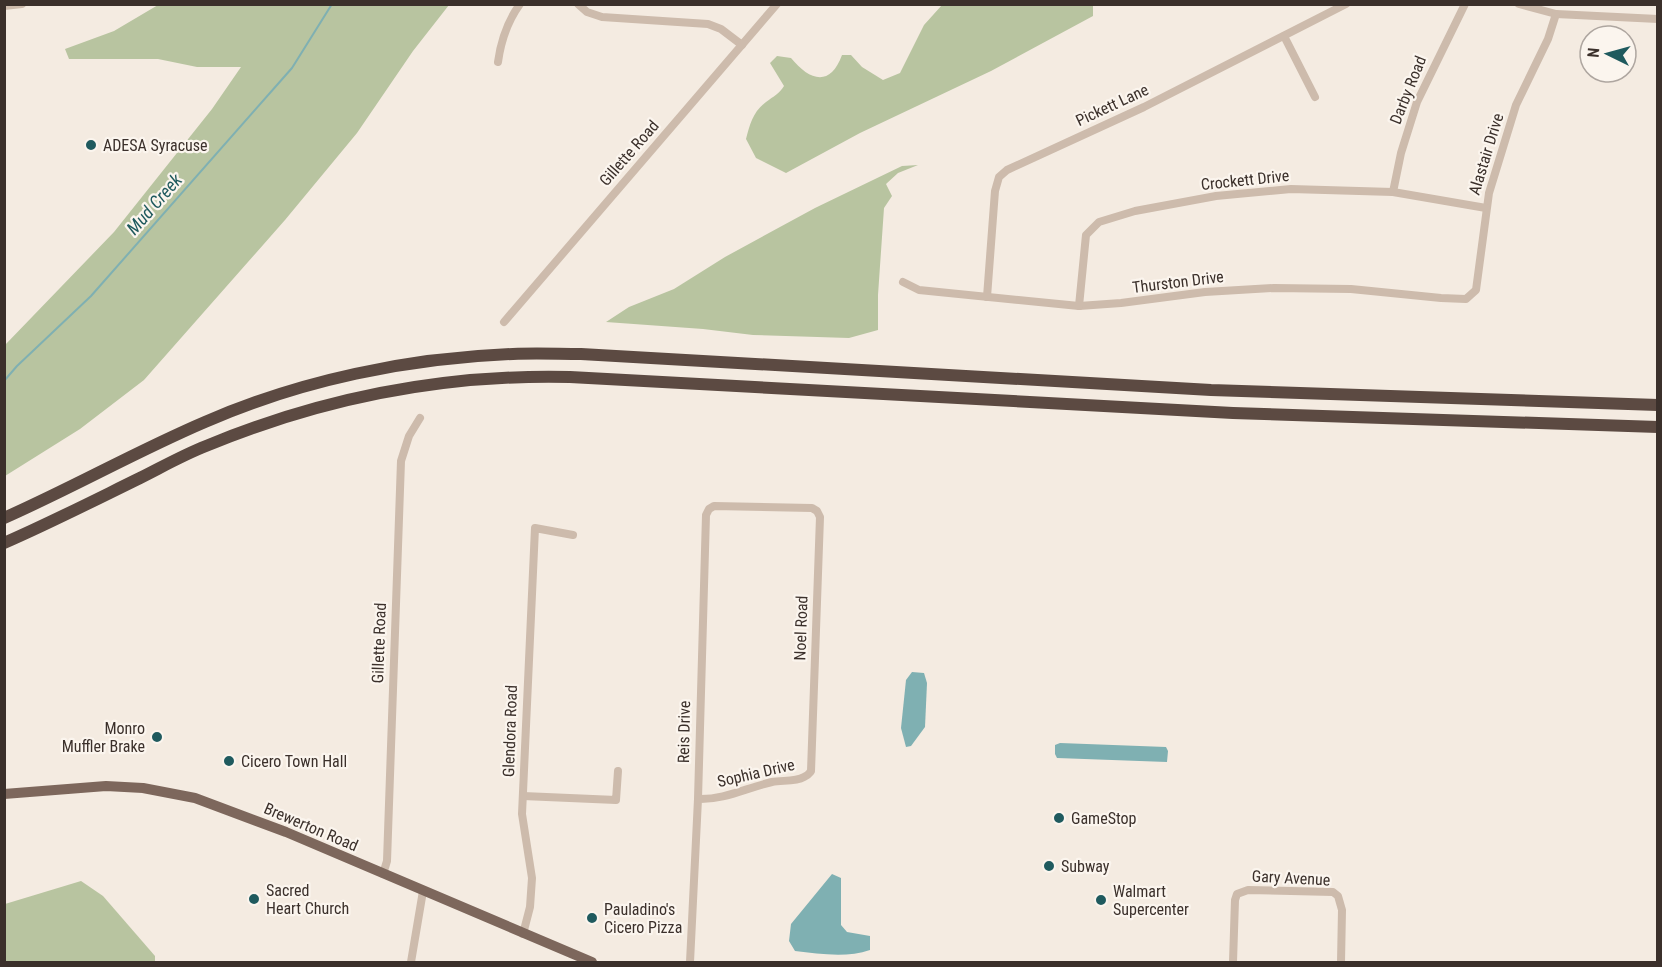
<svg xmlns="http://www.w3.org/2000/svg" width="1662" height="967" font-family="'Roboto Condensed',sans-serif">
  <rect width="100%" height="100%" fill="#f4ebe1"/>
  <!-- green -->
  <g fill="#b8c4a0">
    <path d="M158,5H449L413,51L357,133L285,220L144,380L80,429L5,476V345L114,232L212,109L241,67H197L158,59H69L65,49L114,31Z"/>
    <path d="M942,5H1093V16L991,71L860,133L786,173L756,158L746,139C750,124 753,112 766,102C774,96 779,94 784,86L770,63L777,56L791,58C809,80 830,88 842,55H851L862,67L883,80L900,73L924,25Z"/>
    <path d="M918,165L898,173L886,184L892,196L884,208L878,295V330L849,338L753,335L703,329L606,322L629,307L674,289L725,257L815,208L902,166Z"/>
    <path d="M81,881L103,896L155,956V962H5V904Z"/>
  </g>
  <!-- water -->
  <g fill="#7fb0b2">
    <path d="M912,672L924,673L927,683L925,727L911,746L906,747L901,728L906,680Z"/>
    <path d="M1060,743L1166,747L1168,751L1167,762L1057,758L1055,754V745Z"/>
    <path d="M832,874L841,878V925L847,932L870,936V950C847,958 820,954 795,951L789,941L791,924Z"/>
  </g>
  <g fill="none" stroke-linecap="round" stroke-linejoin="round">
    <!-- stream -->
    <path stroke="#7fb0b2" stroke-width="2" d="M4,381L17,366L91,296L292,68L332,4"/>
    <!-- minor -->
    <g stroke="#cdbbac" stroke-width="8">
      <path d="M578,4L587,12L602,17L708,24L721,29L742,45"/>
      <path d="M1519,4L1556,14L1658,19"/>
      <path d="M4,6L22,4"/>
      <path d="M1284,36L1315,97"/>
      <path d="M498,62C501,40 507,22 520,4"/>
      <path d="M1393,192L1401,153L1417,102L1465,4"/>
      <path d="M903,282L919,290L1079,306L1121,303L1205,292L1274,288L1351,289L1441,298L1466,299L1476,290L1489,193L1516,105L1548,39L1556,14"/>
      <path d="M987,297L995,191L999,177L1007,170L1144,107L1346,4"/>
      <path d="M1079,306L1086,235L1099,222L1135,211L1216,196L1291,189L1393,192L1486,208"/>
      <path d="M504,322L777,4"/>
      <path d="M523,796L616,800L618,771"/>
      <path d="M383,874L387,861L401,461L409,436L420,418"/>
      <path d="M523,934L530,907L532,878L522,814L535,528L573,535"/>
      <path d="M411,962L423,891"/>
      <path d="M690,962L698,799L706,515L709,509L714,506L812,508L817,511L820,517L811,771C808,775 809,775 804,777C795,782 782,780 772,782C746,788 724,800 698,799"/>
      <path d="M1233,962L1235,900L1237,894L1248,890L1333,892L1338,896L1342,910L1341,962"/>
    </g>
    <!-- major -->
    <path stroke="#7d675c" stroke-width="10" d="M4,794L106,786L143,788L195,798L286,832L592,962"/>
    <!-- highway -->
    <g stroke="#5c4a42" stroke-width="12">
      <path d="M4,518C72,488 137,451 205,422C301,380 408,358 513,354C536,353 559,354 581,354L1211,390L1658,405"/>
      <path d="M4,543C50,523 95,500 140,478C162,467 183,455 206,446C322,398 444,374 570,377L1233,413L1658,427"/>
    </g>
  </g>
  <!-- markers -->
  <g fill="#1f5a5e" stroke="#fbf5ee" stroke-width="2">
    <circle cx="91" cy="145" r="6"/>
    <circle cx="157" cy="737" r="6"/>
    <circle cx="229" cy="761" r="6"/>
    <circle cx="1059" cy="818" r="6"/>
    <circle cx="1049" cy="866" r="6"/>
    <circle cx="254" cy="899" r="6"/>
    <circle cx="1101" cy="900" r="6"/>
    <circle cx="592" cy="918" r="6"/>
  </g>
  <g text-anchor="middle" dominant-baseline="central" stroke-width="4.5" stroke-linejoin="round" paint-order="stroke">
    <!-- street labels -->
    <g font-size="16" fill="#3b302b" stroke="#fbf5ee">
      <text transform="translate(1408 90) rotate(-68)">Darby Road</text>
      <text transform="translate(1112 105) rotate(-25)">Pickett Lane</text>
      <text transform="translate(629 153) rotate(-49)">Gillette Road</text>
      <text transform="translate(1486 154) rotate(-73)">Alastair Drive</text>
      <text transform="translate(1245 180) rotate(-6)">Crockett Drive</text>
      <text transform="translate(1178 282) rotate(-7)">Thurston Drive</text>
      <text transform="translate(801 628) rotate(-88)">Noel Road</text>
      <text transform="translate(379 643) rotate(-88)">Gillette Road</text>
      <text transform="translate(510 731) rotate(-88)">Glendora Road</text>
      <text transform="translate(684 732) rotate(-89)">Reis Drive</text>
      <text transform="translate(756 773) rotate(-13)">Sophia Drive</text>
      <text transform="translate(311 827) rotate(23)">Brewerton Road</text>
      <text transform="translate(1291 878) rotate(3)">Gary Avenue</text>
    </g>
    <!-- poi labels -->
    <g font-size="16" fill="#3b302b" stroke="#fbf5ee" text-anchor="start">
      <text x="103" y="145">ADESA Syracuse</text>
      <text x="145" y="728" text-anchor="end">Monro<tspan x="145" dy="18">Muffler Brake</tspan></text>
      <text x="241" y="761">Cicero Town Hall</text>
      <text x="1071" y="818">GameStop</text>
      <text x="1061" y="866">Subway</text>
      <text x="266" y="890">Sacred<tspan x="266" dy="18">Heart Church</tspan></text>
      <text x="1113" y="891">Walmart<tspan x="1113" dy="18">Supercenter</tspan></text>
      <text x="604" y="909">Pauladino's<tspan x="604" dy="18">Cicero Pizza</tspan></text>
    </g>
    <!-- water labels -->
    <g font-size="18" font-style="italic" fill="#1f5a5e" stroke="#fbf5ee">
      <text transform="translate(154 204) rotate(-49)">Mud Creek</text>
    </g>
  </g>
  <!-- border -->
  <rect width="1662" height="967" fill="none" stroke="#3b302b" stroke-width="12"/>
  <!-- north arrow -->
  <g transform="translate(1608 54) rotate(275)"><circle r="28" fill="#fbf5ee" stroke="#aea6a0" stroke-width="1.5"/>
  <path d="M0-4.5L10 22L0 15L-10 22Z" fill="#1f5a5e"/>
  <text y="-9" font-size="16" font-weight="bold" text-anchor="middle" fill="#3b302b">N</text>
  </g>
</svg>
